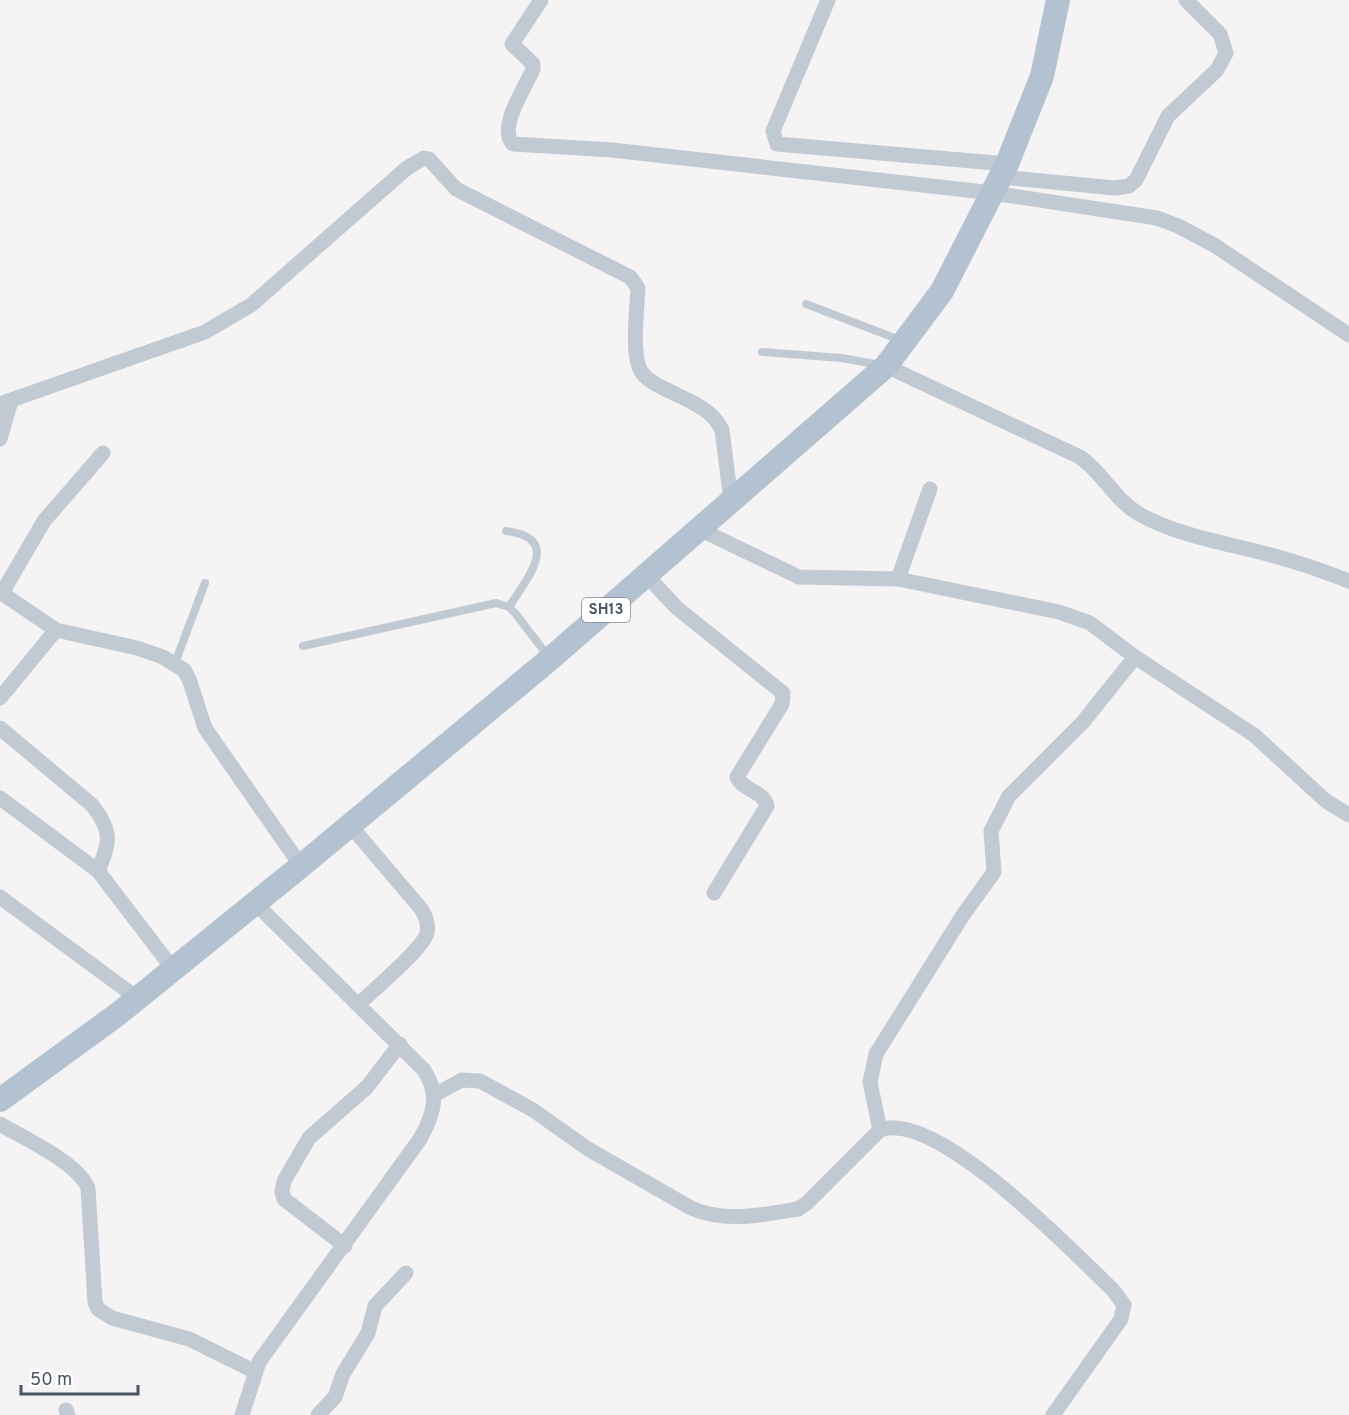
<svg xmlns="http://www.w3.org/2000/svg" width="1349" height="1415" font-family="Overpass,sans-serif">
  <rect width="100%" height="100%" fill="#f5f3f3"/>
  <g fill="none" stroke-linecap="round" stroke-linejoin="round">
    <!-- service -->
    <g stroke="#c1cad2" stroke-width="8">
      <path d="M806,304L900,340"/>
      <path d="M762,352L842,358L880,365"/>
      <path d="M506,531C563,538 527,578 509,607"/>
      <path d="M303,646L496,603L509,607L515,613L548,656"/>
      <path d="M175,663L205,583"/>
    </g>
    <!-- minor -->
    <g stroke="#c1cad2" stroke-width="15">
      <path d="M541,0L512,44L533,64V69C526,87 497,127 513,144L612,150L993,193L1157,218L1178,226L1214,245L1349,335"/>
      <path d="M828,0L773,131L777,144L1007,164"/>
      <path d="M1001,177L1115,188L1129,186L1136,180L1168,116L1217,70L1226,53L1220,34L1186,0"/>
      <path d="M886,366L1080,457C1103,473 1115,500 1139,514C1178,536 1227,543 1271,555C1297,562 1323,571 1349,581"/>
      <path d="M0,404L205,332L251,305L407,168L424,158L429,159L456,189L630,277L638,288C637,310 632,347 639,367C648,393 706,395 722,430L731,501"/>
      <path d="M0,439L11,401"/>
      <path d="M699,529L799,577L898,579L1059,612L1090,623L1135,657L1254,735L1326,801L1349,815"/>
      <path d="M646,575L677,608L783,693L782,704L737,777C743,791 764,791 767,806L714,893"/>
      <path d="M898,579L930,489"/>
      <path d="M0,592L56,630L137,648L163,657L184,670L189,679L205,728L301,866"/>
      <path d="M2,593L44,521L103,453"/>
      <path d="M0,698L56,630"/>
      <path d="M0,728L92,805C113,832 110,842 98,871"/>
      <path d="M0,798L98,871L173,969"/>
      <path d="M350,825L422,910C426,917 429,924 427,933C423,949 373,990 359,1004"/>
      <path d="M0,897L137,998"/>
      <path d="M436,1094L462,1080L480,1081L533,1110L588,1149L691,1208C725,1223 762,1215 798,1209L807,1203L880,1130C936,1108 1074,1253 1113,1290L1124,1305L1121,1319L1053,1415"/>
      <path d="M0,1124C25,1139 77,1162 88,1188L95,1302L98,1309L112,1318L189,1339L254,1371"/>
      <path d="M880,1130L870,1082L876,1054L963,915L994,872L991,831L1009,796L1083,722L1135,657"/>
      <path d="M345,1246L284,1199L282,1192L284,1181L309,1138L367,1087L400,1044"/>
      <path d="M66,1410L68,1415"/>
      <path d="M242,1415L259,1362L420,1139C434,1114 440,1095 424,1070L255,903"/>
      <path d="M318,1415L335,1397L343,1374L368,1333L375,1306L406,1273"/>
    </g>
    <!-- primary -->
    <path stroke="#b3c2d1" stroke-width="24" d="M0,1100L118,1014L301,866L550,659L886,366L942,291L1007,164L1042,76L1058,0"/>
  </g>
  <g text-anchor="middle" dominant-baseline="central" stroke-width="5" stroke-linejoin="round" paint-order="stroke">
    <!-- shield labels -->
    <rect fill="#fff" stroke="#808990" stroke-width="1.5" x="582" y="598" width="48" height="24" rx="4.5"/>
    <g font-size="15" font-weight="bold" fill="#4a5661">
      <text x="606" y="610">SH13</text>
    </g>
  </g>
  <!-- scale -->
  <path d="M21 1385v9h117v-9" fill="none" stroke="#4a5661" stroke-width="3"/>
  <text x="30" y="1385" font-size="18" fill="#4a5661" stroke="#ffffff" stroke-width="4.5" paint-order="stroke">50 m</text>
</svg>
